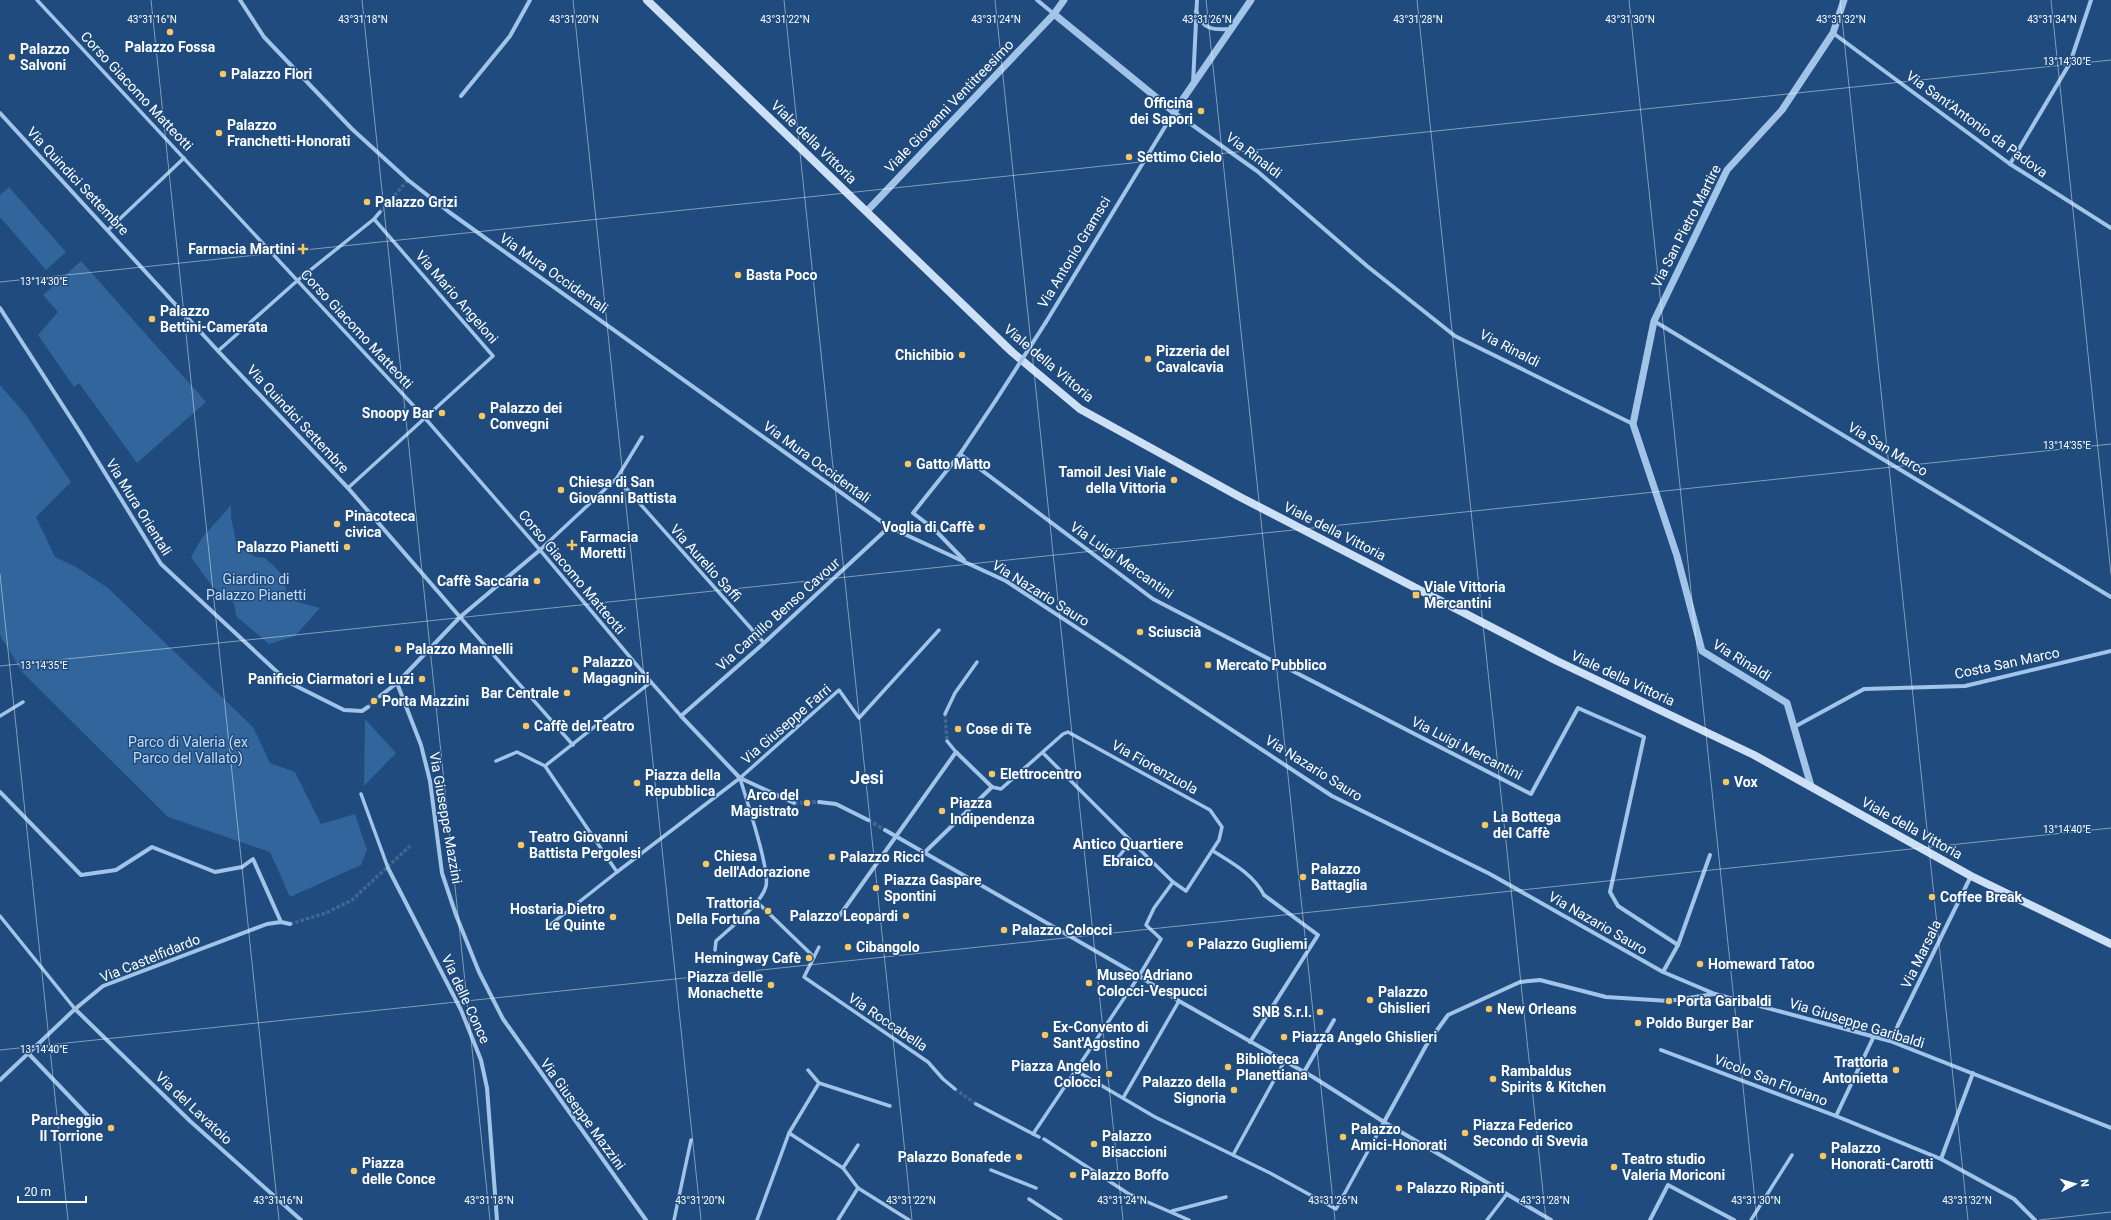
<svg xmlns="http://www.w3.org/2000/svg" width="2111" height="1220" font-family="Roboto,sans-serif">
  <rect width="100%" height="100%" fill="#1f4b7e"/>
  <!-- green -->
  <g fill="#31659c">
    <path d="M9,187L66,252L46,270L0,217V195Z"/>
    <path d="M81,261L206,402L137,463L79,383L74,387L38,335L58,312L43,295Z"/>
    <path d="M0,385L26,415L71,482L36,517L55,557L76,567L108,588L253,727L270,763L295,772L321,824L355,814L367,850L361,865L290,897L270,852L168,817L22,672L0,635Z"/>
    <path d="M231,505V517L237,547L256,557L265,558L274,566L284,577L287,595L298,602L320,608L295,636L269,644L236,616C235,597 229,600 217,590C207,582 199,567 191,557L202,538Z"/>
    <path d="M365,719L396,753L364,786Z"/>
  </g>
  <g fill="none" stroke-linecap="round" stroke-linejoin="round">
    <!-- pedestrian-tunnel -->
    <g stroke="#416691" stroke-width="3.5" stroke-dasharray="3.5 2" stroke-linecap="butt">
      <path d="M380,212L408,180"/>
      <path d="M945,714L947,741"/>
      <path d="M290,924L326,913L352,900L410,846"/>
      <path d="M955,1089L976,1104"/>
    </g>
    <!-- minor-tunnel -->
    <g stroke="#416691" stroke-width="4" stroke-dasharray="4 2" stroke-linecap="butt">
      <path d="M368,707L380,696"/>
      <path d="M794,803L819,802"/>
      <path d="M868,820L885,830"/>
    </g>
    <!-- pedestrian -->
    <g stroke="#a2c4e8" stroke-width="3.5">
      <path d="M37,0L424,417L540,550L651,682"/>
      <path d="M108,230L184,158"/>
      <path d="M218,351L298,280L374,219L380,212"/>
      <path d="M617,478L764,643"/>
      <path d="M348,488L493,356L374,219"/>
      <path d="M540,550L617,478L642,437"/>
      <path d="M460,617L573,745"/>
      <path d="M945,714L955,693L977,662"/>
      <path d="M0,716L23,702"/>
      <path d="M681,716L651,682L545,766L617,872L740,778L839,690L859,718L939,630"/>
      <path d="M947,741L956,752"/>
      <path d="M1043,753L1131,841L1113,864"/>
      <path d="M496,761L517,752L545,766"/>
      <path d="M992,787L1001,789L1063,734L1068,732L1210,810L1222,827L1219,840L1186,891L1173,882L1131,841"/>
      <path d="M361,794L388,868"/>
      <path d="M1213,851C1232,863 1253,874 1264,895"/>
      <path d="M756,901L814,957L804,977L928,1062L943,1079L955,1089"/>
      <path d="M0,916L75,1009"/>
      <path d="M837,920L840,915"/>
      <path d="M550,925L617,872"/>
      <path d="M715,950L716,941C729,929 762,903 766,886C770,869 746,799 740,778"/>
      <path d="M814,957L819,947"/>
      <path d="M1890,1041L1898,1025"/>
      <path d="M1075,1070L1155,1117L1270,1173L1336,1209L1384,1122"/>
      <path d="M819,1083L890,1106"/>
      <path d="M1123,1098L1179,1001"/>
      <path d="M976,1104L1039,1137"/>
      <path d="M789,1133L843,1168"/>
      <path d="M1033,1134L1139,976L1161,939L1146,925L1154,908L1173,882"/>
      <path d="M1044,1139L1129,1194L1189,1220"/>
      <path d="M1233,1155L1284,1062"/>
      <path d="M991,1170L1036,1188"/>
      <path d="M858,1188L909,1220"/>
      <path d="M1029,1199L1061,1220"/>
      <path d="M1172,1211L1226,1197"/>
      <path d="M674,1220L691,1140"/>
      <path d="M757,1220L789,1133L819,1083L808,1070"/>
      <path d="M838,1220L858,1188L843,1168L858,1145"/>
      <path d="M1487,1220L1507,1194"/>
      <path d="M1751,1220L1792,1155"/>
    </g>
    <!-- minor -->
    <g stroke="#a2c4e8" stroke-width="4">
      <path d="M240,0L264,37L352,129L408,180L449,212L889,527L1006,581L1332,796L1490,874L1663,972L1715,994L1890,1041L2111,1128"/>
      <path d="M1037,0L1054,14"/>
      <path d="M1196,11C1203,30 1213,30 1231,29"/>
      <path d="M1833,33L2010,164L2111,228"/>
      <path d="M1193,84L1197,0"/>
      <path d="M461,96L510,36L530,0"/>
      <path d="M0,113L218,351L348,488L460,617"/>
      <path d="M2010,164L2070,63L2091,0"/>
      <path d="M0,308L81,434L161,564L288,682L344,710L362,711L368,707"/>
      <path d="M1654,321L2111,597"/>
      <path d="M1046,322L1174,112L1257,171L1367,266L1455,336L1633,424"/>
      <path d="M960,454L1153,599L1531,794L1578,708L1644,737L1610,892L1618,906L1678,945"/>
      <path d="M540,550L460,617L397,683L421,745L430,781L442,873L456,915L479,972L503,1019L646,1220"/>
      <path d="M964,560L934,529L913,513L960,454L996,400"/>
      <path d="M380,696L397,683"/>
      <path d="M1796,726L1864,689L1965,686L2111,651"/>
      <path d="M0,792L81,875L116,870L152,847L215,872L242,867L253,859L281,922"/>
      <path d="M819,802L836,804L868,820"/>
      <path d="M794,803L740,778L681,716L764,643L889,527"/>
      <path d="M885,830L1139,976L1179,1001L1313,1077L1384,1122L1551,1220"/>
      <path d="M388,868L461,1010L481,1060L487,1088L497,1220"/>
      <path d="M840,915L956,752L992,787L924,853"/>
      <path d="M1663,972L1678,945L1710,855"/>
      <path d="M75,1009L190,1121L301,1220"/>
      <path d="M1898,1025L1971,876"/>
      <path d="M1250,1042L1318,935L1264,895"/>
      <path d="M1661,1050L1836,1116L1874,1036"/>
      <path d="M28,1053L90,1118"/>
      <path d="M1304,1072L1334,1020"/>
      <path d="M0,1080L75,1009L103,986L267,924L281,922L290,924"/>
      <path d="M1836,1116L1941,1159L2014,1199L2035,1220"/>
      <path d="M1384,1122L1427,1044L1448,1015L1520,982L1540,980L1606,997L1669,1001L1714,994"/>
      <path d="M1941,1159L1973,1073"/>
      <path d="M1650,1220L1668,1185L1734,1220"/>
    </g>
    <!-- tertiary -->
    <g stroke="#a2c4e8" stroke-width="7">
      <path d="M1054,14L1174,112L1251,0"/>
      <path d="M867,211L1054,14L1064,0"/>
      <path d="M1811,786L1787,703L1702,651L1677,556L1633,424L1654,321L1727,170L1782,110L1833,33L1844,0"/>
    </g>
    <!-- secondary -->
    <path stroke="#cde0f6" stroke-width="8" d="M647,0L1012,352L1080,409L1240,497L1557,661L1754,755L1971,876L2111,944"/>
    <!-- minor-bridge -->
    <path stroke="#a2c4e8" stroke-width="4" d="M996,400L1046,322"/>
  </g>
  <!-- ticks -->
  <path fill="none" stroke="#fff" stroke-width="1" stroke-opacity="0.45" d="M151,0L279,1220M362,0L490,1220M573,0L701,1220M784,0L912,1220M995,0L1123,1220M1206,0L1335,1220M1417,0L1546,1220M1629,0L1757,1220M1840,0L1968,1220M2051,0L2111,574M0,282L2111,60M0,574L68,1220M0,666L2111,444M0,1050L2111,828M2039,1220L2111,1212"/>
  <!-- markers -->
  <g fill="#f6c762" stroke="#1f4b7e" stroke-width="1.5">
    <circle cx="170" cy="32" r="4"/>
    <circle cx="12" cy="57" r="4"/>
    <circle cx="223" cy="74" r="4"/>
    <circle cx="1201" cy="111" r="4"/>
    <circle cx="219" cy="133" r="4"/>
    <circle cx="1129" cy="157" r="4"/>
    <circle cx="367" cy="202" r="4"/>
    <path d="M301 243h4v4h4v4h-4v4h-4v-4h-4v-4h4z"/>
    <circle cx="738" cy="275" r="4"/>
    <circle cx="152" cy="319" r="4"/>
    <circle cx="962" cy="355" r="4"/>
    <circle cx="1148" cy="359" r="4"/>
    <circle cx="442" cy="413" r="4"/>
    <circle cx="482" cy="416" r="4"/>
    <circle cx="908" cy="464" r="4"/>
    <circle cx="1174" cy="480" r="4"/>
    <circle cx="561" cy="490" r="4"/>
    <circle cx="337" cy="524" r="4"/>
    <circle cx="982" cy="527" r="4"/>
    <path d="M570 539h4v4h4v4h-4v4h-4v-4h-4v-4h4z"/>
    <circle cx="347" cy="547" r="4"/>
    <circle cx="537" cy="581" r="4"/>
    <rect x="1412" y="591" width="8" height="8" rx="2"/>
    <circle cx="1140" cy="632" r="4"/>
    <circle cx="398" cy="649" r="4"/>
    <circle cx="1208" cy="665" r="4"/>
    <circle cx="575" cy="670" r="4"/>
    <circle cx="422" cy="679" r="4"/>
    <circle cx="567" cy="693" r="4"/>
    <circle cx="374" cy="701" r="4"/>
    <circle cx="526" cy="726" r="4"/>
    <circle cx="958" cy="729" r="4"/>
    <circle cx="992" cy="774" r="4"/>
    <circle cx="1726" cy="782" r="4"/>
    <circle cx="637" cy="783" r="4"/>
    <circle cx="807" cy="803" r="4"/>
    <circle cx="942" cy="811" r="4"/>
    <circle cx="1485" cy="825" r="4"/>
    <circle cx="521" cy="845" r="4"/>
    <circle cx="832" cy="857" r="4"/>
    <circle cx="706" cy="864" r="4"/>
    <circle cx="1303" cy="877" r="4"/>
    <circle cx="876" cy="888" r="4"/>
    <circle cx="1932" cy="897" r="4"/>
    <circle cx="768" cy="911" r="4"/>
    <circle cx="906" cy="916" r="4"/>
    <circle cx="613" cy="917" r="4"/>
    <circle cx="1004" cy="930" r="4"/>
    <circle cx="1190" cy="944" r="4"/>
    <circle cx="848" cy="947" r="4"/>
    <circle cx="809" cy="958" r="4"/>
    <circle cx="1700" cy="964" r="4"/>
    <circle cx="1089" cy="983" r="4"/>
    <circle cx="771" cy="985" r="4"/>
    <circle cx="1370" cy="1000" r="4"/>
    <circle cx="1669" cy="1001" r="4"/>
    <circle cx="1489" cy="1009" r="4"/>
    <circle cx="1320" cy="1012" r="4"/>
    <circle cx="1638" cy="1023" r="4"/>
    <circle cx="1045" cy="1035" r="4"/>
    <circle cx="1284" cy="1037" r="4"/>
    <circle cx="1228" cy="1067" r="4"/>
    <circle cx="1896" cy="1070" r="4"/>
    <circle cx="1109" cy="1074" r="4"/>
    <circle cx="1493" cy="1079" r="4"/>
    <circle cx="1234" cy="1090" r="4"/>
    <circle cx="111" cy="1128" r="4"/>
    <circle cx="1465" cy="1133" r="4"/>
    <circle cx="1343" cy="1137" r="4"/>
    <circle cx="1094" cy="1144" r="4"/>
    <circle cx="1823" cy="1156" r="4"/>
    <circle cx="1019" cy="1157" r="4"/>
    <circle cx="1614" cy="1167" r="4"/>
    <circle cx="354" cy="1171" r="4"/>
    <circle cx="1073" cy="1175" r="4"/>
    <circle cx="1399" cy="1188" r="4"/>
  </g>
  <g text-anchor="middle" dominant-baseline="central" stroke-width="3" stroke-linejoin="round" paint-order="stroke">
    <!-- poi labels -->
    <g font-size="14" font-weight="bold" fill="#fff" stroke="#1f4b7e" text-anchor="start">
      <text x="170" y="47" text-anchor="middle">Palazzo Fossa</text>
      <text x="20" y="49">Palazzo<tspan x="20" dy="16">Salvoni</tspan></text>
      <text x="231" y="74">Palazzo Flori</text>
      <text x="1193" y="103" text-anchor="end">Officina<tspan x="1193" dy="16">dei Sapori</tspan></text>
      <text x="227" y="125">Palazzo<tspan x="227" dy="16">Franchetti-Honorati</tspan></text>
      <text x="1137" y="157">Settimo Cielo</text>
      <text x="375" y="202">Palazzo Grizi</text>
      <text x="295" y="249" text-anchor="end">Farmacia Martini</text>
      <text x="746" y="275">Basta Poco</text>
      <text x="160" y="311">Palazzo<tspan x="160" dy="16">Bettini-Camerata</tspan></text>
      <text x="1156" y="351">Pizzeria del<tspan x="1156" dy="16">Cavalcavia</tspan></text>
      <text x="954" y="355" text-anchor="end">Chichibio</text>
      <text x="490" y="408">Palazzo dei<tspan x="490" dy="16">Convegni</tspan></text>
      <text x="434" y="413" text-anchor="end">Snoopy Bar</text>
      <text x="916" y="464">Gatto Matto</text>
      <text x="1166" y="472" text-anchor="end">Tamoil Jesi Viale<tspan x="1166" dy="16">della Vittoria</tspan></text>
      <text x="569" y="482">Chiesa di San<tspan x="569" dy="16">Giovanni Battista</tspan></text>
      <text x="345" y="516">Pinacoteca<tspan x="345" dy="16">civica</tspan></text>
      <text x="974" y="527" text-anchor="end">Voglia di Caffè</text>
      <text x="580" y="537">Farmacia<tspan x="580" dy="16">Moretti</tspan></text>
      <text x="339" y="547" text-anchor="end">Palazzo Pianetti</text>
      <text x="529" y="581" text-anchor="end">Caffè Saccaria</text>
      <text x="1424" y="587">Viale Vittoria<tspan x="1424" dy="16">Mercantini</tspan></text>
      <text x="1148" y="632">Sciuscià</text>
      <text x="406" y="649">Palazzo Mannelli</text>
      <text x="583" y="662">Palazzo<tspan x="583" dy="16">Magagnini</tspan></text>
      <text x="1216" y="665">Mercato Pubblico</text>
      <text x="414" y="679" text-anchor="end">Panificio Ciarmatori e Luzi</text>
      <text x="559" y="693" text-anchor="end">Bar Centrale</text>
      <text x="382" y="701">Porta Mazzini</text>
      <text x="534" y="726">Caffè del Teatro</text>
      <text x="966" y="729">Cose di Tè</text>
      <text x="1000" y="774">Elettrocentro</text>
      <text x="645" y="775">Piazza della<tspan x="645" dy="16">Repubblica</tspan></text>
      <text x="1734" y="782">Vox</text>
      <text x="799" y="795" text-anchor="end">Arco del<tspan x="799" dy="16">Magistrato</tspan></text>
      <text x="950" y="803">Piazza<tspan x="950" dy="16">Indipendenza</tspan></text>
      <text x="1493" y="817">La Bottega<tspan x="1493" dy="16">del Caffè</tspan></text>
      <text x="529" y="837">Teatro Giovanni<tspan x="529" dy="16">Battista Pergolesi</tspan></text>
      <text x="714" y="856">Chiesa<tspan x="714" dy="16">dell'Adorazione</tspan></text>
      <text x="840" y="857">Palazzo Ricci</text>
      <text x="1311" y="869">Palazzo<tspan x="1311" dy="16">Battaglia</tspan></text>
      <text x="884" y="880">Piazza Gaspare<tspan x="884" dy="16">Spontini</tspan></text>
      <text x="1940" y="897">Coffee Break</text>
      <text x="760" y="903" text-anchor="end">Trattoria<tspan x="760" dy="16">Della Fortuna</tspan></text>
      <text x="605" y="909" text-anchor="end">Hostaria Dietro<tspan x="605" dy="16">Le Quinte</tspan></text>
      <text x="898" y="916" text-anchor="end">Palazzo Leopardi</text>
      <text x="1012" y="930">Palazzo Colocci</text>
      <text x="1198" y="944">Palazzo Gugliemi</text>
      <text x="856" y="947">Cibangolo</text>
      <text x="801" y="958" text-anchor="end">Hemingway Cafè</text>
      <text x="1708" y="964">Homeward Tatoo</text>
      <text x="1097" y="975">Museo Adriano<tspan x="1097" dy="16">Colocci-Vespucci</tspan></text>
      <text x="763" y="977" text-anchor="end">Piazza delle<tspan x="763" dy="16">Monachette</tspan></text>
      <text x="1378" y="992">Palazzo<tspan x="1378" dy="16">Ghislieri</tspan></text>
      <text x="1677" y="1001">Porta Garibaldi</text>
      <text x="1497" y="1009">New Orleans</text>
      <text x="1312" y="1012" text-anchor="end">SNB S.r.l.</text>
      <text x="1646" y="1023">Poldo Burger Bar</text>
      <text x="1053" y="1027">Ex-Convento di<tspan x="1053" dy="16">Sant'Agostino</tspan></text>
      <text x="1292" y="1037">Piazza Angelo Ghislieri</text>
      <text x="1236" y="1059">Biblioteca<tspan x="1236" dy="16">Planettiana</tspan></text>
      <text x="1888" y="1062" text-anchor="end">Trattoria<tspan x="1888" dy="16">Antonietta</tspan></text>
      <text x="1101" y="1066" text-anchor="end">Piazza Angelo<tspan x="1101" dy="16">Colocci</tspan></text>
      <text x="1501" y="1071">Rambaldus<tspan x="1501" dy="16">Spirits &amp; Kitchen</tspan></text>
      <text x="1226" y="1082" text-anchor="end">Palazzo della<tspan x="1226" dy="16">Signoria</tspan></text>
      <text x="103" y="1120" text-anchor="end">Parcheggio<tspan x="103" dy="16">Il Torrione</tspan></text>
      <text x="1473" y="1125">Piazza Federico<tspan x="1473" dy="16">Secondo di Svevia</tspan></text>
      <text x="1351" y="1129">Palazzo<tspan x="1351" dy="16">Amici-Honorati</tspan></text>
      <text x="1102" y="1136">Palazzo<tspan x="1102" dy="16">Bisaccioni</tspan></text>
      <text x="1831" y="1148">Palazzo<tspan x="1831" dy="16">Honorati-Carotti</tspan></text>
      <text x="1011" y="1157" text-anchor="end">Palazzo Bonafede</text>
      <text x="1622" y="1159">Teatro studio<tspan x="1622" dy="16">Valeria Moriconi</tspan></text>
      <text x="362" y="1163">Piazza<tspan x="362" dy="16">delle Conce</tspan></text>
      <text x="1081" y="1175">Palazzo Boffo</text>
      <text x="1407" y="1188">Palazzo Ripanti</text>
    </g>
    <!-- street labels -->
    <g font-size="14" fill="#fff" stroke="#1f4b7e">
      <text transform="translate(137 91) rotate(47)">Corso Giacomo Matteotti</text>
      <text transform="translate(949 106) rotate(-46)">Viale Giovanni Ventitreesimo</text>
      <text transform="translate(1977 124) rotate(36)">Via Sant'Antonio da Padova</text>
      <text transform="translate(814 142) rotate(44)">Viale della Vittoria</text>
      <text transform="translate(1254 155) rotate(37)">Via Rinaldi</text>
      <text transform="translate(78 181) rotate(47)">Via Quindici Settembre</text>
      <text transform="translate(1686 226) rotate(-63)">Via San Pietro Martire</text>
      <text transform="translate(1074 252) rotate(-59)">Via Antonio Gramsci</text>
      <text transform="translate(554 273) rotate(35)">Via Mura Occidentali</text>
      <text transform="translate(457 297) rotate(49)">Via Mario Angeloni</text>
      <text transform="translate(357 329) rotate(47)">Corso Giacomo Matteotti</text>
      <text transform="translate(1510 348) rotate(27)">Via Rinaldi</text>
      <text transform="translate(1049 363) rotate(40)">Viale della Vittoria</text>
      <text transform="translate(298 419) rotate(47)">Via Quindici Settembre</text>
      <text transform="translate(1888 449) rotate(31)">Via San Marco</text>
      <text transform="translate(817 462) rotate(36)">Via Mura Occidentali</text>
      <text transform="translate(139 507) rotate(58)">Via Mura Orientali</text>
      <text transform="translate(1335 531) rotate(27)">Viale della Vittoria</text>
      <text transform="translate(1122 560) rotate(35)">Via Luigi Mercantini</text>
      <text transform="translate(706 563) rotate(48)">Via Aurelio Saffi</text>
      <text transform="translate(572 572) rotate(50)">Corso Giacomo Matteotti</text>
      <text transform="translate(1041 593) rotate(32)">Via Nazario Sauro</text>
      <text transform="translate(778 614) rotate(-42)">Via Camillo Benso Cavour</text>
      <text transform="translate(1742 660) rotate(32)">Via Rinaldi</text>
      <text transform="translate(2007 663) rotate(-12)">Costa San Marco</text>
      <text transform="translate(1623 678) rotate(25)">Viale della Vittoria</text>
      <text transform="translate(786 724) rotate(-41)">Via Giuseppe Farri</text>
      <text transform="translate(1467 748) rotate(27)">Via Luigi Mercantini</text>
      <text transform="translate(1155 767) rotate(29)">Via Fiorenzuola</text>
      <text transform="translate(1314 768) rotate(32)">Via Nazario Sauro</text>
      <text transform="translate(446 818) rotate(80)">Via Giuseppe Mazzini</text>
      <text transform="translate(1912 828) rotate(29)">Viale della Vittoria</text>
      <text transform="translate(1598 923) rotate(30)">Via Nazario Sauro</text>
      <text transform="translate(1921 954) rotate(-64)">Via Marsala</text>
      <text transform="translate(150 958) rotate(-22)">Via Castelfidardo</text>
      <text transform="translate(466 999) rotate(65)">Via delle Conce</text>
      <text transform="translate(888 1022) rotate(34)">Via Roccabella</text>
      <text transform="translate(1857 1023) rotate(17)">Via Giuseppe Garibaldi</text>
      <text transform="translate(1771 1080) rotate(21)">Vicolo San Floriano</text>
      <text transform="translate(194 1108) rotate(43)">Via del Lavatoio</text>
      <text transform="translate(583 1114) rotate(54)">Via Giuseppe Mazzini</text>
    </g>
    <!-- park labels -->
    <g font-size="14" fill="#c6ddf6" stroke="#1f4b7e">
      <text x="256" y="579">Giardino di<tspan x="256" dy="16">Palazzo Pianetti</tspan></text>
      <text x="188" y="742">Parco di Valeria (ex<tspan x="188" dy="16">Parco del Vallato)</tspan></text>
    </g>
    <!-- neighbourhood labels -->
    <g font-size="15" font-weight="bold" fill="#fff" stroke="#1f4b7e">
      <text x="1128" y="844">Antico Quartiere<tspan x="1128" dy="17">Ebraico</tspan></text>
    </g>
    <!-- district labels -->
    <g font-size="18" font-weight="bold" fill="#fff" stroke="#1f4b7e">
      <text x="867" y="777">Jesi</text>
    </g>
  </g>
  <g font-size="10" text-anchor="middle" fill="#fff" stroke="#1f4b7e" stroke-width="3" stroke-linejoin="round" paint-order="stroke">
    <text x="152" y="23">43°31'16"N</text>
    <text x="363" y="23">43°31'18"N</text>
    <text x="574" y="23">43°31'20"N</text>
    <text x="785" y="23">43°31'22"N</text>
    <text x="996" y="23">43°31'24"N</text>
    <text x="1207" y="23">43°31'26"N</text>
    <text x="1418" y="23">43°31'28"N</text>
    <text x="1630" y="23">43°31'30"N</text>
    <text x="1841" y="23">43°31'32"N</text>
    <text x="2052" y="23">43°31'34"N</text>
    <text x="2067" y="65">13°14'30"E</text>
    <text x="44" y="285">13°14'30"E</text>
    <text x="2067" y="449">13°14'35"E</text>
    <text x="44" y="669">13°14'35"E</text>
    <text x="2067" y="833">13°14'40"E</text>
    <text x="44" y="1053">13°14'40"E</text>
    <text x="278" y="1204">43°31'16"N</text>
    <text x="489" y="1204">43°31'18"N</text>
    <text x="700" y="1204">43°31'20"N</text>
    <text x="911" y="1204">43°31'22"N</text>
    <text x="1122" y="1204">43°31'24"N</text>
    <text x="1333" y="1204">43°31'26"N</text>
    <text x="1545" y="1204">43°31'28"N</text>
    <text x="1756" y="1204">43°31'30"N</text>
    <text x="1967" y="1204">43°31'32"N</text>
  </g>
  <!-- north arrow -->
  <g transform="translate(2075 1184) rotate(84)" stroke="#1f4b7e" stroke-width="3" paint-order="stroke">
  <path d="M0-3L7 15L0 10L-7 15Z" fill="#ffffff"/>
  <text y="-6" font-size="11" font-weight="bold" text-anchor="middle" fill="#ffffff">N</text>
  </g>
  <!-- scale -->
  <path d="M18 1196v6h68v-6" fill="none" stroke="#ffffff" stroke-width="2"/>
  <text x="24" y="1196" font-size="12" fill="#ffffff" stroke="#1f4b7e" stroke-width="3" paint-order="stroke">20 m</text>
</svg>
